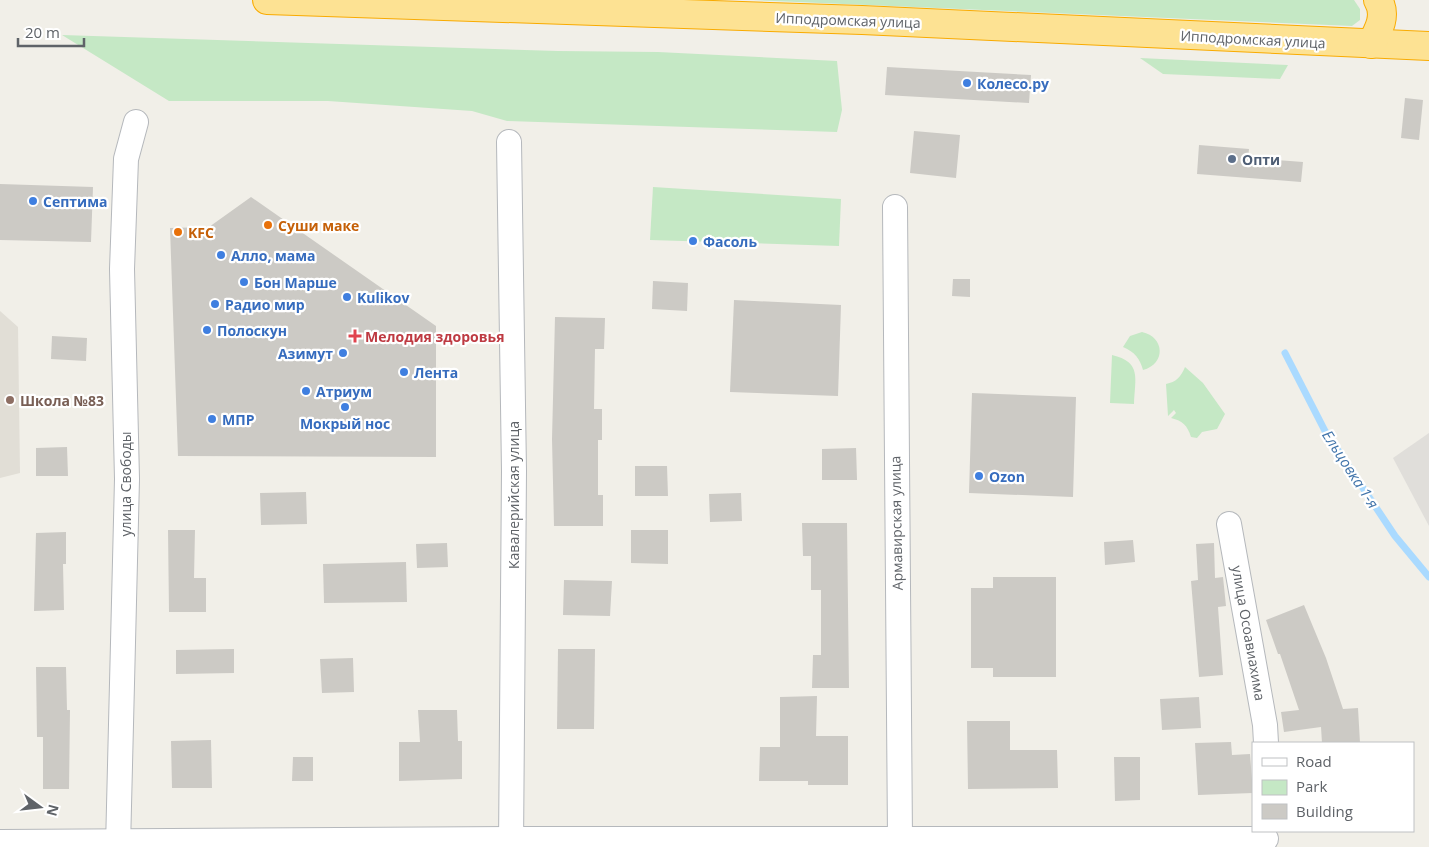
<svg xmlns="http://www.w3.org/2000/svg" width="1429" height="847" font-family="'Open Sans',sans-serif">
  <rect width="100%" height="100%" fill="#f1efe8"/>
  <!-- industrial -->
  <path fill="#e0deda" d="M1429,433V526L1393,458Z"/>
  <!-- education -->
  <path fill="#e1ded6" d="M0,311L18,327L20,473L0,478Z"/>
  <!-- green -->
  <g fill="#c5e8c5">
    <path d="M753,0H1354L1360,9V20L1352,26Z"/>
    <path d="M62,35L558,51L658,52L837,61L842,110L837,132L507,121L472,111L328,101H169Z"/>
    <path d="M1140,58L1288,65L1280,79L1163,74Z"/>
    <path d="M653,187L841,199L839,246L650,240Z"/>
    <path d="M1142,332C1165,337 1166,364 1143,370C1140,359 1135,352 1123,347L1130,336Z"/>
    <path d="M1112,355C1142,362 1135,378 1134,404L1110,403Z"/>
    <path d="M1185,367L1203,383L1225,414L1217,429L1202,432L1197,438L1191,437C1187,425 1183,421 1171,418L1176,413L1174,410L1168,416L1166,384C1176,382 1181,377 1185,367Z"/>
  </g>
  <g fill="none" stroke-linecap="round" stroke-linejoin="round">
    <!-- stream -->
    <path stroke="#aadaff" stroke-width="7" d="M1285,353L1325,431L1395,536L1429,577"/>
  </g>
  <!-- building -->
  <g fill="#cccac5">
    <path d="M887,67L1031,75L1029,103L885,95Z"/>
    <path d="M1405,98L1423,100L1419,140L1401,138Z"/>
    <path d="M914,131L960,135L956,178L910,173Z"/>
    <path d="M1199,145L1249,149L1248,158L1303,162L1301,182L1197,174Z"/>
    <path d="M0,184L93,187L91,242L0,240Z"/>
    <path d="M251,197L436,326V457L178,456L170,228L209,227Z"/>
    <path d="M953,279H970V297L952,296Z"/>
    <path d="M653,281L688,283L687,311L652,309Z"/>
    <path d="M734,300L841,305L838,396L730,392Z"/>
    <path d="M555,317L605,318L604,349H595L594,409H602V440H598V495H603V526H554L552,439Z"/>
    <path d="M52,336L87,338L86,361L51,359Z"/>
    <path d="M972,393L1076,397L1073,497L969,493Z"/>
    <path d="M67,447L68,476H36V448Z"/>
    <path d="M856,448L857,480H822V449Z"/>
    <path d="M635,466H667L668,496H635Z"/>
    <path d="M306,492L307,524L261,525L260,493Z"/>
    <path d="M741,493L742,521L710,522L709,494Z"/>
    <path d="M802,523H847L849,688H812L813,655H821V590H811V556H803Z"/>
    <path d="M168,530H195L194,578H206V612H169Z"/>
    <path d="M631,530H668V564L631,563Z"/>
    <path d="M66,532V564H63L64,610L34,611L36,533Z"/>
    <path d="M1133,540L1135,562L1105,565L1104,542Z"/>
    <path d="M447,543L448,567L417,568L416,544Z"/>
    <path d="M1214,543L1215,578L1223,577L1226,606L1218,607L1223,675L1199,677L1191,581L1198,580L1196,544Z"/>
    <path d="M406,562L407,602L324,603L323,564Z"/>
    <path d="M993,577H1056V677H993V668H971V588H993Z"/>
    <path d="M564,580L612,581L610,616L563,615Z"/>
    <path d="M1304,605L1326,658L1343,709L1358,708L1360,743H1322L1321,727L1284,732L1281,712L1299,710L1280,654H1278L1266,620Z"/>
    <path d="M234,649V673L176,674V650Z"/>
    <path d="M558,649H595L594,729H557Z"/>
    <path d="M353,658L354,692L322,693L320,659Z"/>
    <path d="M36,667H66L67,710H70L69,789H43V737H37Z"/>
    <path d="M817,696L816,736H848V785H808V781H759L760,747H780V697Z"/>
    <path d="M1199,697L1201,728L1162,730L1160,699Z"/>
    <path d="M418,710H457L458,741H462V779L399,781V742H420Z"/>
    <path d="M967,721H1010V750H1057L1058,788L968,789Z"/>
    <path d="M211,740L212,788H172L171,741Z"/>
    <path d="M1231,742L1232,755L1250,754L1253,793L1198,795L1195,743Z"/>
    <path d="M293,757H313V781H292Z"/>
    <path d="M1114,757H1140V800L1115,801Z"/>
  </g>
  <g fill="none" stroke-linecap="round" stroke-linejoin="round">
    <!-- minor casing -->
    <g stroke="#b5b8bc" stroke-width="26">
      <g id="minor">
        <path d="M509,142L514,471L511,847"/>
        <path d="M895,207L900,839"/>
        <path d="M1229,524L1265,725L1266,743"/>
        <path d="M0,842L511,839H1266"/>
        <path d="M118,847L127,479L122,269L126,159L136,122"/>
      </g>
    </g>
    <!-- highway casing -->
    <g stroke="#f9ab00" stroke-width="30">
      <g id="highway">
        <path d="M267,0L862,20L1429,46"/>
        <path d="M1371,44C1379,30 1387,15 1378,0"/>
      </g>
    </g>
    <!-- minor -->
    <use href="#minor" stroke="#fff" stroke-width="24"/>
    <!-- highway -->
    <use href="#highway" stroke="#fde293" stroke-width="28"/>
  </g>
  <!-- markers -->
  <g fill="#3f7fe0" stroke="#fff" stroke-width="2">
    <circle cx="967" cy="83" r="5"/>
    <circle cx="33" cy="201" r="5"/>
    <circle cx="693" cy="241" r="5"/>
    <circle cx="221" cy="255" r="5"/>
    <circle cx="244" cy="282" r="5"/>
    <circle cx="347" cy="297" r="5"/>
    <circle cx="215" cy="304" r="5"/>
    <circle cx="207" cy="330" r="5"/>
    <circle cx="343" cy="353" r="5"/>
    <circle cx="404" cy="372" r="5"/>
    <circle cx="306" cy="391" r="5"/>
    <circle cx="345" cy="407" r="5"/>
    <circle cx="212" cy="419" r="5"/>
    <circle cx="979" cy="476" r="5"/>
  </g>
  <circle fill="#5c6f8a" stroke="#fff" stroke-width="2" cx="1232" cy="159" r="5"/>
  <g fill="#e8710a" stroke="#fff" stroke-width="2">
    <circle cx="268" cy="225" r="5"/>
    <circle cx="178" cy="232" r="5"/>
  </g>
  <path fill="#e0444e" stroke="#fff" stroke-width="2" d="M352.5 328.5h5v5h5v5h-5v5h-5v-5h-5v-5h5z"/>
  <circle fill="#8d6e63" stroke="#fff" stroke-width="2" cx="10" cy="400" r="5"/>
  <g text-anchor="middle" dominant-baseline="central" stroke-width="4.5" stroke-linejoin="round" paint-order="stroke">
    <!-- street labels -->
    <g font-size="14" fill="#5f6368" stroke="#fff">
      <text transform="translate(848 20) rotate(2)">Ипподромская улица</text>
      <text transform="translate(1253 39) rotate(3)">Ипподромская улица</text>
      <text transform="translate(125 484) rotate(-90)">улица Свободы</text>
      <text transform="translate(513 495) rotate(-90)">Кавалерийская улица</text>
      <text transform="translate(896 523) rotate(-91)">Армавирская улица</text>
      <text transform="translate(1249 633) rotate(80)">улица Осоавиахима</text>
    </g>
    <!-- shop labels -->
    <g font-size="14" font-weight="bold" fill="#366cbe" stroke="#fff" text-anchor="start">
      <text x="977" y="83">Колесо.ру</text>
      <text x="43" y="201">Септима</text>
      <text x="703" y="241">Фасоль</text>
      <text x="231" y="255">Алло, мама</text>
      <text x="254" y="282">Бон Марше</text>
      <text x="357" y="297">Kulikov</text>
      <text x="225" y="304">Радио мир</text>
      <text x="217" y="330">Полоскун</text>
      <text x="333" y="353" text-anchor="end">Азимут</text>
      <text x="414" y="372">Лента</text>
      <text x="316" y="391">Атриум</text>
      <text x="222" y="419">МПР</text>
      <text x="345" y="423" text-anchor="middle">Мокрый нос</text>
      <text x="989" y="476">Ozon</text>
    </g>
    <!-- service labels -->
    <g font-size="14" font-weight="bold" fill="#4e5e75" stroke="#fff" text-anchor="start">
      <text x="1242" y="159">Опти</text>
    </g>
    <!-- food labels -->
    <g font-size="14" font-weight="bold" fill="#c56008" stroke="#fff" text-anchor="start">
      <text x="278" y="225">Суши маке</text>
      <text x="188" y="232">KFC</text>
    </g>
    <!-- health labels -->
    <g font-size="14" font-weight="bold" fill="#be3a42" stroke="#fff" text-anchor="start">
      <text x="365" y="336">Мелодия здоровья</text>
    </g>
    <!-- education labels -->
    <g font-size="14" font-weight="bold" fill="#785e54" stroke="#fff" text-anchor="start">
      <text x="20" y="400">Школа №83</text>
    </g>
    <!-- water labels -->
    <g font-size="15" font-style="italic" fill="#4174aa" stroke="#fff">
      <text transform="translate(1351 469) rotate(57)">Ельцовка 1-я</text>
    </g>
  </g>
  <!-- legend -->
  <rect x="1252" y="742" width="162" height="90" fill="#ffffff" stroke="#bfc1c3"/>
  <rect x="1262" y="758" width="25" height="8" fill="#ffffff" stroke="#bfc1c3"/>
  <text x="1296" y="767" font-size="15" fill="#5f6368">Road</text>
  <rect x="1262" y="780" width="25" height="15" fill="#c5e8c5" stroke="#bfc1c3"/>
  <text x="1296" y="792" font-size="15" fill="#5f6368">Park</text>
  <rect x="1262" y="804" width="25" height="15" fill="#cccac5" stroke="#bfc1c3"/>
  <text x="1296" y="817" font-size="15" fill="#5f6368">Building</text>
  <!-- north arrow -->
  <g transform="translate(40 807) rotate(105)" stroke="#ffffff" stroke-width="4" paint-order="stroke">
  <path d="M0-4L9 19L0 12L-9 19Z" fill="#5f6368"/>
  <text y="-8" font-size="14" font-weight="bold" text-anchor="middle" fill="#5f6368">N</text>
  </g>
  <!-- scale -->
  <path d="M18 38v8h66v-8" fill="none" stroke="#5f6368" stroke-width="2.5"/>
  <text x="25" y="38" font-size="15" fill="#5f6368" stroke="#ffffff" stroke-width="4" paint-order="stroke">20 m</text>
</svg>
